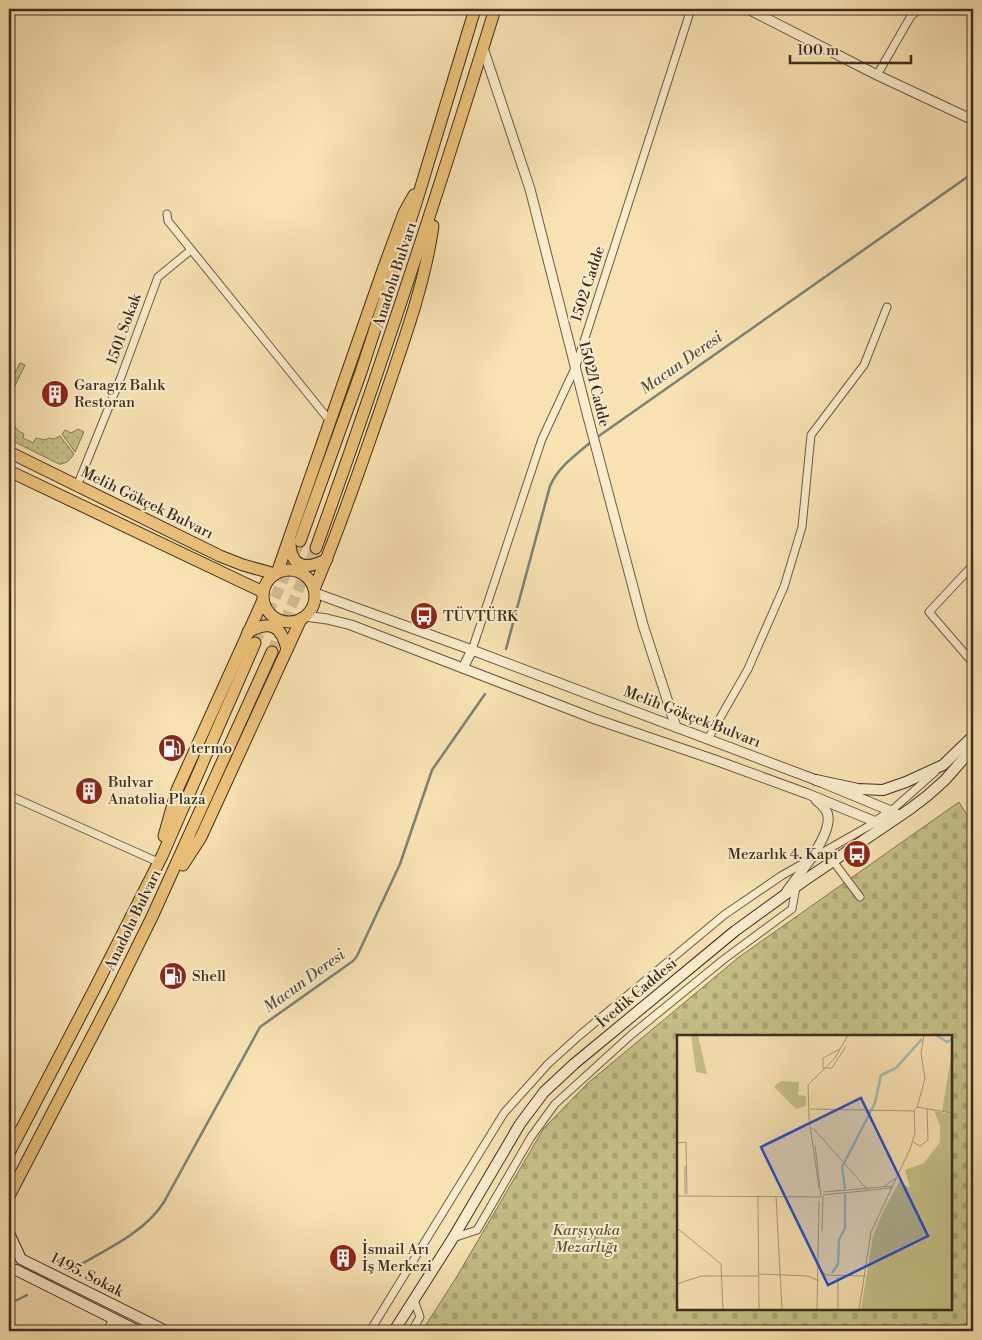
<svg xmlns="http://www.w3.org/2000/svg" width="982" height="1340" font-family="'Libre Bodoni',serif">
  <defs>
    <pattern id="grass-dots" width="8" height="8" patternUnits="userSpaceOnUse" patternTransform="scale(1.25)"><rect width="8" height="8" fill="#c5c087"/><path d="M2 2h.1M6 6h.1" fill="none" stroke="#aaa574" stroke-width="1.8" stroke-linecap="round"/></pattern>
    <pattern id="cemetery-stones" width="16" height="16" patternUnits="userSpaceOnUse" patternTransform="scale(1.25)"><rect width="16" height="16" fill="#c5c087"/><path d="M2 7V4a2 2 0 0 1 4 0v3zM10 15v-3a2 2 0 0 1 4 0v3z" fill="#aaa574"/></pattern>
  </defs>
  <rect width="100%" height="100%" fill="#f8e2b2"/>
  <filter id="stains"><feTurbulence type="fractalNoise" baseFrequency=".004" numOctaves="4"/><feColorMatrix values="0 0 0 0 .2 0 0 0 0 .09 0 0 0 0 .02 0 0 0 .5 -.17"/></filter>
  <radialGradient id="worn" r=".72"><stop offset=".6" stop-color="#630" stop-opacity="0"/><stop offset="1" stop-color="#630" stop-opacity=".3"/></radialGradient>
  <!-- grass -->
  <g fill="url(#grass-dots)" stroke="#817754">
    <path d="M20,363L25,365L9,398V385Z"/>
    <path d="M9,410L15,412C11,423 14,429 24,434L23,438L33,443L36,438L45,440L49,438L54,439L60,436L74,454C70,460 66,464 59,464L9,439Z"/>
    <path d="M78,429L84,432L75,452L62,434L65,430L71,433Z"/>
  </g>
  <!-- cemetery -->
  <path fill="url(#cemetery-stones)" stroke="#817754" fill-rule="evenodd" d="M959,802L973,825V1331H422L456,1278L544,1128L588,1083L739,957ZM678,1036H951V1309H678Z"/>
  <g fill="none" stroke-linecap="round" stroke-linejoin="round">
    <!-- stream -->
    <g stroke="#79837a" stroke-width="2.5">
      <path d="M596,438L973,173"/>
      <path d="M506,649L550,486C559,466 576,455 592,441"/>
      <path d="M69,1271C101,1252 144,1234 164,1202L260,1027L353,961L357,956L400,864L432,770L485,694"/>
      <path d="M9,1304L27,1295"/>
    </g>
    <!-- primary-tunnel -->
    <g stroke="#d3be95" stroke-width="11" stroke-dasharray="11 5.5" stroke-linecap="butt">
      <path d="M255,643L300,541"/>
      <path d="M272,652L316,548"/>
    </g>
    <!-- minor casing -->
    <g stroke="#6c5b44" stroke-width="9">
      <g id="minor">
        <path d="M877,75L911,16L919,9"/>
        <path d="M167,214L168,221L330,421"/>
        <path d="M77,486L121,377L158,277L191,250"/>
        <path d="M973,565L929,612L973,663"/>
        <path d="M472,650L542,439L576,366L691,9"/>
        <path d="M708,739L748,669L784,587L802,527L811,435L864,365L887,307"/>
        <path d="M15,798L158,862"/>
        <path d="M891,811L935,772"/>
        <path d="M833,861L860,897"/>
        <path d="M453,1238L477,1230L531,1137L555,1104L631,1035L723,960L792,909L796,887"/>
        <path d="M370,1331L504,1113L548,1064L580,1035L724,915L781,876L876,822"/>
        <path d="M412,1331L420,1317L414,1300"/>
      </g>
    </g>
    <!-- tertiary casing -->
    <g stroke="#6c5b44" stroke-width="11">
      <g id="tertiary">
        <path d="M748,9L877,75L973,120"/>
        <path d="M483,48L530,189L588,417L643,625L676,727"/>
        <path d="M315,593L472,650L816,780L891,811L900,816"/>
        <path d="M305,616L327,619L351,625L595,719L715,760L808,794L876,822L881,829"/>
        <path d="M463,668L472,650"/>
        <path d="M876,822L891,811"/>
        <path d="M787,891C799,874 831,837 828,816C827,809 821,804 816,800"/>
        <path d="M108,1331L114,1319"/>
      </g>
    </g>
    <!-- secondary casing -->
    <g stroke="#3d2e20" stroke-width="12">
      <g id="secondary">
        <path d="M816,780L858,789L883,790L906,782L943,765L973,736"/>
        <path d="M9,1233L21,1259L166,1331"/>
        <path d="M9,1270H16L138,1331"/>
        <path d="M394,1331L453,1238L520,1124L544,1092L574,1064L735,931L808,878L910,809L927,796L945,780L973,748"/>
      </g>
    </g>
    <!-- primary casing -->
    <g stroke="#3d2e20" stroke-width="13">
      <g id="primary">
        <path d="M9,452L220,556L243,565L275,574"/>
        <path d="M9,471L263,592"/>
        <path d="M290,541C290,567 306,571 327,559"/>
        <path d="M300,541L361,372L416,203L475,9"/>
        <path d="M316,548C380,370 439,190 495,9"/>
        <circle cx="289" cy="596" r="26"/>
        <path d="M277,573L384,267L404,213L414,195"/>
        <path d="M314,589C339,531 359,471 380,411C400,351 424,289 433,226"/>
        <path d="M248,632C270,620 281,625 287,649"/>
        <path d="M164,836L177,790L263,600"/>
        <path d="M183,865L201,837L301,619"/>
        <path d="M9,1153L95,988L162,856L255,643"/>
        <path d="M9,1196L113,996L152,917L272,652"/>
      </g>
    </g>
    <!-- minor -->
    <use href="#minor" stroke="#faeccd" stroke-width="7"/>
    <!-- tertiary -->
    <use href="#tertiary" stroke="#faeccd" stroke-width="9"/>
    <!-- secondary -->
    <use href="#secondary" stroke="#faeccd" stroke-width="10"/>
    <!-- primary -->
    <use href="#primary" stroke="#ecc179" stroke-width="11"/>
  </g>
  <!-- icons -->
  <defs>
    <g id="building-disc" transform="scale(1.4375)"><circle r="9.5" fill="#8f2418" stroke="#faeccd"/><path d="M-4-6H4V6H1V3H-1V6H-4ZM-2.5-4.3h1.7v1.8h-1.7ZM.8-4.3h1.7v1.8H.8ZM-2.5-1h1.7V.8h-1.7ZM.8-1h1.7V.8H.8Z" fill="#fff"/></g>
    <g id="bus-disc" transform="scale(1.4375)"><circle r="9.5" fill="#8f2418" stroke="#faeccd"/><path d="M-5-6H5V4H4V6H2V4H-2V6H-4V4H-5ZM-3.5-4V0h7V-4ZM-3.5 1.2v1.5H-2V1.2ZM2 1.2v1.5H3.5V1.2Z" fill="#fff"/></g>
    <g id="fuel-disc" transform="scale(1.4375)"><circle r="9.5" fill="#8f2418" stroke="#faeccd"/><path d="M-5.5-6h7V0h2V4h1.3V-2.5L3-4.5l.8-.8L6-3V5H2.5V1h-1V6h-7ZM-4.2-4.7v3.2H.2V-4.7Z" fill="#fff"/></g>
  </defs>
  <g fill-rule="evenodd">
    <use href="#building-disc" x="55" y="394"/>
    <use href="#bus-disc" x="424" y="616"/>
    <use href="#fuel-disc" x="172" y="748"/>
    <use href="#building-disc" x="89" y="791"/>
    <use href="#bus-disc" x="857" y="854"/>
    <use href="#fuel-disc" x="173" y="976"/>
    <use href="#building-disc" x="343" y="1258"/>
  </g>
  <g text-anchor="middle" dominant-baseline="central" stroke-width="4" stroke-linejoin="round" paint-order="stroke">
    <!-- street labels -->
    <g font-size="15" fill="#3d2e20" stroke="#faeccd">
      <text transform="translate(395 275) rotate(-72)">Anadolu Bulvarı</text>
      <text transform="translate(588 284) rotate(-72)">1502 Cadde</text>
      <text transform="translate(124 329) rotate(-70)">1501 Sokak</text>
      <text transform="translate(594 384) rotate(76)">1502/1 Cadde</text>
      <text transform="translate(147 503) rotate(26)">Melih Gökçek Bulvarı</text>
      <text transform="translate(692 717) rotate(21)">Melih Gökçek Bulvarı</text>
      <text transform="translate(133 920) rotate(-64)">Anadolu Bulvarı</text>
      <text transform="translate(637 993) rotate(-40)">İvedik Caddesi</text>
      <text transform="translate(87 1275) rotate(27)">1495. Sokak</text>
    </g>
    <!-- poi labels -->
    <g font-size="15" fill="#3d2e20" stroke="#faeccd" text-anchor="start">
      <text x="74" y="385">Garagız Balık<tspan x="74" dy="17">Restoran</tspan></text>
      <text x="443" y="616">TÜVTÜRK</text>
      <text x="191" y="748">termo</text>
      <text x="108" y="782">Bulvar<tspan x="108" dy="17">Anatolia Plaza</tspan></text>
      <text x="838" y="854" text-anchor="end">Mezarlık 4. Kapı</text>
      <text x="192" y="976">Shell</text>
      <text x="362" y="1249">İsmail Arı<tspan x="362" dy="17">İş Merkezi</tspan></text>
    </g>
    <!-- park labels -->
    <g font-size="15" font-style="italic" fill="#5f523a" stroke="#faeccd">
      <text x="586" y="1230">Karşıyaka<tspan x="586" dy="17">Mezarlığı</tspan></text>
    </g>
    <!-- water labels -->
    <g font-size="16" font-style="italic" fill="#565246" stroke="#faeccd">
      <text transform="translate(681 363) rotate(-35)">Macun Deresi</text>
      <text transform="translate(304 981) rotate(-36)">Macun Deresi</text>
    </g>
  </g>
  <!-- overview -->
  <g transform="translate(677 1035)">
    <rect width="275" height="275" fill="#f8e2b2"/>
    <path d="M14,0H21L30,39L19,37Z" fill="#c5c087"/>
    <path d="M275,17V275H184L196,201L205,179L222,147L233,153L228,135L247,128L263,107V90L257,76L274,79L265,76Z" fill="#c5c087"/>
    <path d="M104,46L122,47L121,60L129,61V71L119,74L97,52Z" fill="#c5c087"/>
    <path fill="none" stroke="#a1bcb6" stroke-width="2.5" d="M259,0L270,7L275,4M168,154L165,132L198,68L204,40L219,33L245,4M155,238L161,229L162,205L168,193V159"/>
    <path fill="none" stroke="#ad9a78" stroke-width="1" d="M163,14L146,23V33H155L169,11M240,72L275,78M240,73L248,43L244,18L247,0M133,74L237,76M136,93L189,153M236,107L243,111L251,105L250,74M0,108L9,107L10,159M206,152L219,143M142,153L132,83L131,50L158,23L171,0M146,157L216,151M8,159V131M81,160L82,275M146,160L214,153M0,161L144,162L138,110M99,161L105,275M0,193L44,229L46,275M145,196L146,161M144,235L149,240L189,241M82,239L131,241L142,246M0,249L24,241H81M140,275L142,166M161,275V242M182,275L194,197L233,114L238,98L237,75L240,72"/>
    <path fill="#1d4ed8" fill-opacity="0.15" stroke="#1d4ed8" stroke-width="2.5" d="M184,63L251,201L151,250L84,112Z"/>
    <rect width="275" height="275" fill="none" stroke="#3d2e20" stroke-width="2.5"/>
  </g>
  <!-- margin -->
  <rect width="982" height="1340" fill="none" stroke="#f8e2b2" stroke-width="30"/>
  <rect x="10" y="10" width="962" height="1320" fill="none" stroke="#3d2e20" stroke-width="2.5"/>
  <rect x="15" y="15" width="952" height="1310" fill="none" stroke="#3d2e20"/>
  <!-- scale -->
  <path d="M790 55v8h121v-8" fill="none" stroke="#3d2e20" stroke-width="2.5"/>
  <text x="797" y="55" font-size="15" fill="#3d2e20" stroke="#faeccd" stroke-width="4" paint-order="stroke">100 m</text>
  <rect width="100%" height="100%" filter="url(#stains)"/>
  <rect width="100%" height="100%" fill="url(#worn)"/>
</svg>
